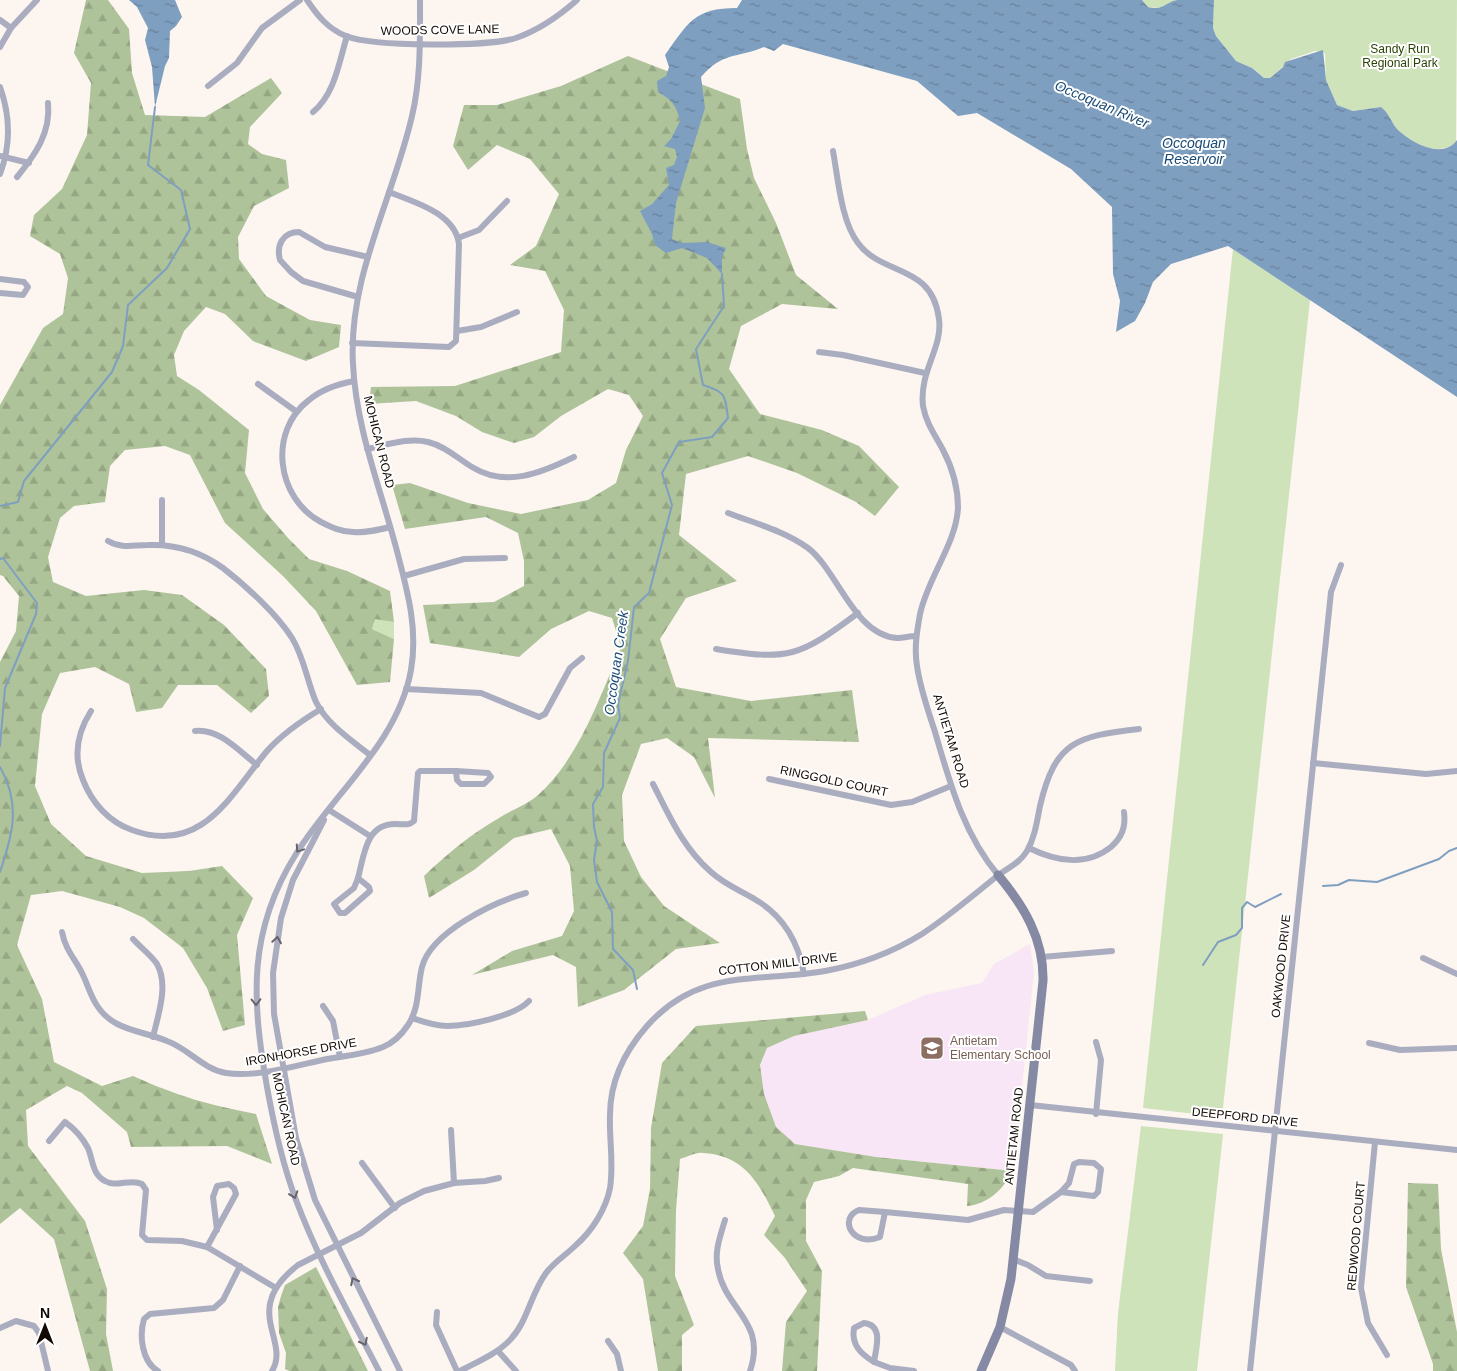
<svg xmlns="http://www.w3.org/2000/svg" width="1457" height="1371" font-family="Helvetica,sans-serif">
  <defs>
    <pattern id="forest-firs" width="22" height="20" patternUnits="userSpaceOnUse" patternTransform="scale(1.25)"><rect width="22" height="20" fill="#aec39a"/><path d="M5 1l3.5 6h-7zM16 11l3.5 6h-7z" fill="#95a683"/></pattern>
    <pattern id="water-ripples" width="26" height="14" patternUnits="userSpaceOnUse" patternTransform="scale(1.25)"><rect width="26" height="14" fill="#7f9fc0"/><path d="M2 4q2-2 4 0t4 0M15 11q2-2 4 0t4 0" fill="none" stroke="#67809a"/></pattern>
  </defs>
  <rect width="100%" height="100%" fill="#fcf5f0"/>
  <!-- education -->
  <path fill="#f8e6f7" d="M1030,944L1034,973L1013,1171L876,1157L795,1144L776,1127L764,1094L760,1065L767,1048L794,1036L868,1020L925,995L982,983L994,964Z"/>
  <!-- green -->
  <g fill="#cee3ba">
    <path d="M1142,0H1175C1167,7 1158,9 1148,7Z"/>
    <path d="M1214,0H1457L1456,142C1440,158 1411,143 1397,129C1391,122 1388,114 1381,107L1353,111L1337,105L1326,80L1325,53L1315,51L1291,59L1270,78H1264L1252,68L1236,61L1216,36L1213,28Z"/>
    <path d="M1233,249L1310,300L1222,1117L1143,1108Z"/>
    <path d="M375,618L394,622V639L372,629Z"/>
    <path d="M1141,1126L1223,1134L1197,1371H1115L1118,1313Z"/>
  </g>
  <!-- forest -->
  <g fill="url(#forest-firs)">
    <path d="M86,0H108L129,29L132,73L145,115L205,117L271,78L282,93L250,127L248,144L262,154L286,160L289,188L254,206L238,237L239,259L266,296L310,320L341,325L339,347L306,361L253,341L225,314L206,307L184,331L174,355L177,376L199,390L249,430L245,473L263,509L288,538L309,559L347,571L390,591L394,622L375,619L372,629L394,639L390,682L357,685L316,611L283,576L225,523L190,455L165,446L125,450L110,466L105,502L74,506L60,518L48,557L53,582L86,596L144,590L182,595L224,625L266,669L269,696L251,713L217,685H178L162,708L136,712L129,684L95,667L60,673L42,714L35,786L51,824L86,856L142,873L189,871L222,866L253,898L237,935L245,1025L223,1031L207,988L183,948L144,918L120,907L62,891L31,895L17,945L42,999L54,1062L102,1086L133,1076C177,1096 209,1105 256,1114L272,1164L227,1146L131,1147L127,1132L82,1093L67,1086L26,1110L28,1146L85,1221L107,1289L106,1334L113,1371H90L54,1239L20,1208L0,1224V662L16,631L19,596L3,576L0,575V405L43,328L63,314L68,278L60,254L30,236L34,215L62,189L87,135L91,83L74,53Z"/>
    <path d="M628,56L740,99L747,149L754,178L776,223L796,275L838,309L782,304L741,326L729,369L760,414L822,430L859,446L899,487L875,516L856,502L797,473L748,456L686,474L679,535L737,581L686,598L660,639L676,687L751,701L852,690L859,742L708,738L715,798L694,757L667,738L641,744L622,795L624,841L641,877L664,906L720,943L676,949L624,990L578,1007L576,967L553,955L472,975L512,951L562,936L574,911L570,866L551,829L514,838L474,870L429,898L424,876C447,854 471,834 499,818C511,810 527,805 538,795C578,760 601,695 621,647L612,618L589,611L551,629L519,657L430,643L423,605L494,602L524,586V561L518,533L486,517L405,529L392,485L410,483L468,503L521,514L588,500L616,483L626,450L643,416L629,395L608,389L561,416L534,437L514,443L482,432L456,416L416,401L369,404L371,387L455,386L561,352L564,310L545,271L510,265L536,246L559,194L530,159L497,145L468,170L453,146L464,105H497L561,86Z"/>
    <path d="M865,1011L868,1020L794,1036L767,1048L760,1065L764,1094L776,1127L795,1144L876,1157L1013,1171C1003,1189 989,1204 967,1206L968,1184L853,1168L839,1176L814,1182L806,1200V1241L822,1271L817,1371H782L786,1322L807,1291L785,1258L764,1235L775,1216C759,1183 744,1155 703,1153C696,1152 687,1157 680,1159L676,1210L675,1276L694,1325L682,1335V1371H658L643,1279L623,1253L643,1226L650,1189L651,1128L662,1063L696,1026Z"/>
    <path d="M1408,1183L1438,1184L1441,1249L1457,1332V1371H1433V1364L1406,1287Z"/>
    <path d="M316,1267L368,1371H289L285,1369L286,1353L279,1333L278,1307L281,1296L285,1285Z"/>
  </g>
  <!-- water -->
  <g fill="url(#water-ripples)">
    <path d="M129,0H175L182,17L176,26L170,31L169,58L165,66L155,107L152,67L145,40L148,28L137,7Z"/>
    <path d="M742,0H1142L1148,7C1163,11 1166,2 1177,0C1189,0 1202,0 1214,0L1213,28L1216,36L1236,61L1252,68L1264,78H1270L1283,67L1285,62L1323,50L1326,80L1337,105L1353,111L1381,107C1389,113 1391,122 1397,129C1411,143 1443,160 1457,140V397L1228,246L1171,264L1153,282L1145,303L1135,321L1116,332L1120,301L1113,274L1112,207L1071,169L977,113L958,116L917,81L783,44L774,51L764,47C735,59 724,51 701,77L705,108L676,203L672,239L682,243L707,242L726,248L722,257V274L707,258L682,248L666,253L655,245L652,234L640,211L652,204L669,185L666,168L674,165L677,157L675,149L664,146L671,139L680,121C677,106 671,99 658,92L657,81L666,76L669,67L665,55C688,23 694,8 737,8Z"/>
  </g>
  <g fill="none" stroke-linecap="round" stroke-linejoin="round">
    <!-- stream -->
    <g stroke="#7f9fc0" stroke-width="2">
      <path d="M0,506L18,502L24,481L112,372L123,346L128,305L167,268L190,229L181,190L148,165L155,107"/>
      <path d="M0,559L3,558L37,603L36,614L5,688L0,746"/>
      <path d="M0,767C21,804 13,834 0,872"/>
      <path d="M1323,886L1338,885L1349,880L1377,882L1439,859L1449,851L1457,848"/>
      <path d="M1203,965L1218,942L1236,935L1242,928V908L1247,902L1255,907L1281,894"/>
      <path d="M637,989L633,970L613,949L612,912L597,882L594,860L597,841L594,827L593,804L603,787L604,753L620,718L618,704L628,661L634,607L649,593L672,505L662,473L679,442L712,437L728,418C725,395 726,392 703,385L696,349L724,306L722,274"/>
    </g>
    <!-- street -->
    <g stroke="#aaadc0" stroke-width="6">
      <path d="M307,0C317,15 328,29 346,36C373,47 487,47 516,38C539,30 559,16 577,0"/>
      <path d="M0,20L11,28"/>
      <path d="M0,47L11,28L37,0"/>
      <path d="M208,86L237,63L262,28L300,0"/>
      <path d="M0,87C10,115 11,145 0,174"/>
      <path d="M313,112C335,94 339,62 347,36"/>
      <path d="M833,151C838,178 841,221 858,243C883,277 932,263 939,319C943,348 919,371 923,406C926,423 935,435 943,450C952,467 958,488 958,508C956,544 928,577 920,614C917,631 914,648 917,666C920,688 928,710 935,732C950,783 963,833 998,875"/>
      <path d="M0,156L29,163"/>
      <path d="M17,177C35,155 51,133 48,103"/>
      <path d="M458,238L479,230L507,201"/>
      <path d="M0,279L24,282L28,287L23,295L0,293"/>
      <path d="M358,297L303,281L291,272L280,260C276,245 283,232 299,232L325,247L368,257"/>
      <path d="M457,331L481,327L517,312"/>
      <path d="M352,343L449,347L456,341L459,244C455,213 414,202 389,192"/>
      <path d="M819,352L843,355L925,373"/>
      <path d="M354,381C338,384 322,389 309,400C268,431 276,498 321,522C331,527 341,532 353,532C366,533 378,530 390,527"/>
      <path d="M258,384L297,412"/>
      <path d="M367,449C387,445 408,437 428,442C445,446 457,458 472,467C506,488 541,473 574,457"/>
      <path d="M728,513C754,523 785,531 808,548C838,571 854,635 897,638C903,638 910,636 916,636"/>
      <path d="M108,541C122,549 133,545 148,545C176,544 200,551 223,568C245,585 277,614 292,638C304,657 307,681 316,702C327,724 351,740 370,755"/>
      <path d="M162,545V500"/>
      <path d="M404,576L464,559L505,558"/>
      <path d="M716,649C789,661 799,657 858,613"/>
      <path d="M406,689L481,693L539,717L545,714L570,668L582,658"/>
      <path d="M91,711C77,733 73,756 83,780C92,803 109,822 132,830C202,856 231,794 267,751C283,733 301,721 321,709"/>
      <path d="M195,731C219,728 239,751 257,765"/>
      <path d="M1313,763L1426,774L1457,771"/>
      <path d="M456,771L488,773L491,777L484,784H461L457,780Z"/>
      <path d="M769,779L891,805L912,802L951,786"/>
      <path d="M653,784C669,815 683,848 711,872C724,884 741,891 756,900C784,916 799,944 804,974"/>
      <path d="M329,810L370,836"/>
      <path d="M324,820L293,880L281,918L273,973L274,1014L296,1138L315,1200L400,1371"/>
      <path d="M1029,848C1055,861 1086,867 1111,847C1122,837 1126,827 1124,812"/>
      <path d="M358,878C364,855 366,824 395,824C403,824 409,826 414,821L418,773L420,771H456"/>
      <path d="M358,878L369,887L370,891L345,913H340L334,904L354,888Z"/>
      <path d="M62,932C65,949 75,959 82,973C87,983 90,994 96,1004C112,1031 141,1030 167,1041C189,1049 203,1069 226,1073C256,1078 298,1065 327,1059C345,1056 366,1054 383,1047C393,1043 402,1034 408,1025C420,1007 417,987 422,967C431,932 494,902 526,893"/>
      <path d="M133,939C140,947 151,955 157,964C169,985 158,1015 153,1037"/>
      <path d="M1042,957L1112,951"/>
      <path d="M1423,958L1457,974"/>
      <path d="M323,1006L333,1021L340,1057"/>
      <path d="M412,1018C424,1022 435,1026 447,1026C468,1026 515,1016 529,1001"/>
      <path d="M1096,1042L1101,1060L1096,1114"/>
      <path d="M1369,1043L1400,1050L1457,1048"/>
      <path d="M1030,1105L1457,1150"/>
      <path d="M451,1130L454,1183"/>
      <path d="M49,1141L65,1122C75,1129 82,1137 88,1148C93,1160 92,1174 105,1181C117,1188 130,1178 142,1184L146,1190L142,1235L147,1240L182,1241L207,1247L276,1288"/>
      <path d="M1375,1142L1361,1288L1368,1323L1387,1355"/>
      <path d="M1079,1162L1094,1163L1101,1169L1098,1192L1094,1196L1061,1192L1069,1183L1074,1164Z"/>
      <path d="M362,1163L395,1208"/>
      <path d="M859,1210L885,1212L880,1237C852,1248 838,1218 859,1210Z"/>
      <path d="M885,1212L968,1220L1004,1210L1033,1212L1061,1192"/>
      <path d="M725,1220C720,1237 714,1252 718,1269C725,1310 767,1321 750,1371"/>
      <path d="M207,1247L236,1194L234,1188L229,1184L217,1186L213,1197L217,1230"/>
      <path d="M1013,1259L1028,1265L1046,1276L1090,1281"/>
      <path d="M437,1312L436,1325L457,1371"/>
      <path d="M864,1323C884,1325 876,1348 874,1362C861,1354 851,1345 854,1328Z"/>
      <path d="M1000,1327L1071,1365L1075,1371"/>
      <path d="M0,1328L16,1321L34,1326L39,1333L48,1371"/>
      <path d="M608,1341L617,1354L621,1371"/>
      <path d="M498,1351L516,1371"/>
      <path d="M874,1362L890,1368L914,1371"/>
      <path d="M158,1371C142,1362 139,1336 144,1319L150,1314L214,1308L223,1300L240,1266"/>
      <path d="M272,1371C291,1340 240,1310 298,1265L361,1233L400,1203L424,1191L454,1183L485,1181L499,1178"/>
      <path d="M379,1371C350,1315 318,1259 296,1200C282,1163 274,1126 267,1087C252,1001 247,932 296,854C333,794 398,743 411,670C418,630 408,593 398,555C382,492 356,430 353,364C348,277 393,199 412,116C421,79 420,38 420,0"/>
      <path d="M460,1371C477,1362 496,1354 509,1341C528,1322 530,1295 546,1273C554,1262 566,1255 576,1245C592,1231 606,1209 610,1188C614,1164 609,1139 610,1115C610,1082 625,1051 647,1026C699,967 757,983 825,971C858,965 893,952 922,934C948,917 971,897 996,877C1007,868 1019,864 1027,851C1035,837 1037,821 1040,806C1055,741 1077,736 1139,729"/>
      <path d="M1250,1371L1331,592L1341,565"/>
    </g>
    <!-- secondary -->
    <path stroke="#8589a4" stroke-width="9" d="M981,1371L1000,1327L1011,1279L1043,981C1044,939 1024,906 998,875"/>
  </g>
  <!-- one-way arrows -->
  <defs><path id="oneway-chevron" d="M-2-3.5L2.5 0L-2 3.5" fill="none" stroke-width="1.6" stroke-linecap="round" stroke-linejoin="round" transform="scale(1.25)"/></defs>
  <g stroke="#66636b">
    <use href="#oneway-chevron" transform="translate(299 849) rotate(124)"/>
    <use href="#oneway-chevron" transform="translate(277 940) rotate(-81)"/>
    <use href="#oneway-chevron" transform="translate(256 1002) rotate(89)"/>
    <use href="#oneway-chevron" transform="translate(294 1195) rotate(71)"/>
    <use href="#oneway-chevron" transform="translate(354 1281) rotate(-117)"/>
    <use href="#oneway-chevron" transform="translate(364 1342) rotate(63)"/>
  </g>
  <!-- icons -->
  <defs>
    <g id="school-square" transform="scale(1.25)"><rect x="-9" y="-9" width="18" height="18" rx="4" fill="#8d6e63" stroke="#fff"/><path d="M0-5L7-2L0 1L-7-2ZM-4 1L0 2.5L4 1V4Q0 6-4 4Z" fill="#fff"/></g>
  </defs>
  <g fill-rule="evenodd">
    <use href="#school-square" x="932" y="1048"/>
  </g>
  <g text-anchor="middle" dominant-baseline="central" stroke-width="4" stroke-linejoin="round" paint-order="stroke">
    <!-- street labels -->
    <g font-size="12" fill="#130903" stroke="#fff">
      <text transform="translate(440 30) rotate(-1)">WOODS COVE LANE</text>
      <text transform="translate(379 442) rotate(76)">MOHICAN ROAD</text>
      <text transform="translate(951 741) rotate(73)">ANTIETAM ROAD</text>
      <text transform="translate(834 781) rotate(12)">RINGGOLD COURT</text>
      <text transform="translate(778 964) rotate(-7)">COTTON MILL DRIVE</text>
      <text transform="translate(1281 966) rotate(-84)">OAKWOOD DRIVE</text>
      <text transform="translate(301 1052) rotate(-10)">IRONHORSE DRIVE</text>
      <text transform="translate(1245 1117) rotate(6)">DEEPFORD DRIVE</text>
      <text transform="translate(286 1119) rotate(78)">MOHICAN ROAD</text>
      <text transform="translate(1014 1136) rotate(-84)">ANTIETAM ROAD</text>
      <text transform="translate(1356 1236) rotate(-85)">REDWOOD COURT</text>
    </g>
    <!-- park labels -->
    <g font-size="12" fill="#2a4304" stroke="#fff">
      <text x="1400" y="49">Sandy Run<tspan x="1400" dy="14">Regional Park</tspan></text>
    </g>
    <!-- education labels -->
    <g font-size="12" fill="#785e54" stroke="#fff" text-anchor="start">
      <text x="950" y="1041">Antietam<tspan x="950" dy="14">Elementary School</tspan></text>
    </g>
    <!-- water labels -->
    <g font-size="14" font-style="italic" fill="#184974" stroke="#fff">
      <text transform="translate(1102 104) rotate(23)">Occoquan River</text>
      <text x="1194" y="143">Occoquan<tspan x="1194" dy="16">Reservoir</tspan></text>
      <text transform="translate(616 663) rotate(-82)">Occoquan Creek</text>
    </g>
  </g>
  <!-- north arrow -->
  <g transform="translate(45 1326)" stroke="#ffffff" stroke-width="4" paint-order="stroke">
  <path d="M0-4L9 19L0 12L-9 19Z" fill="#130903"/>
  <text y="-8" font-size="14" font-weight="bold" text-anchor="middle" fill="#130903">N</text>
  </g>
</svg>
